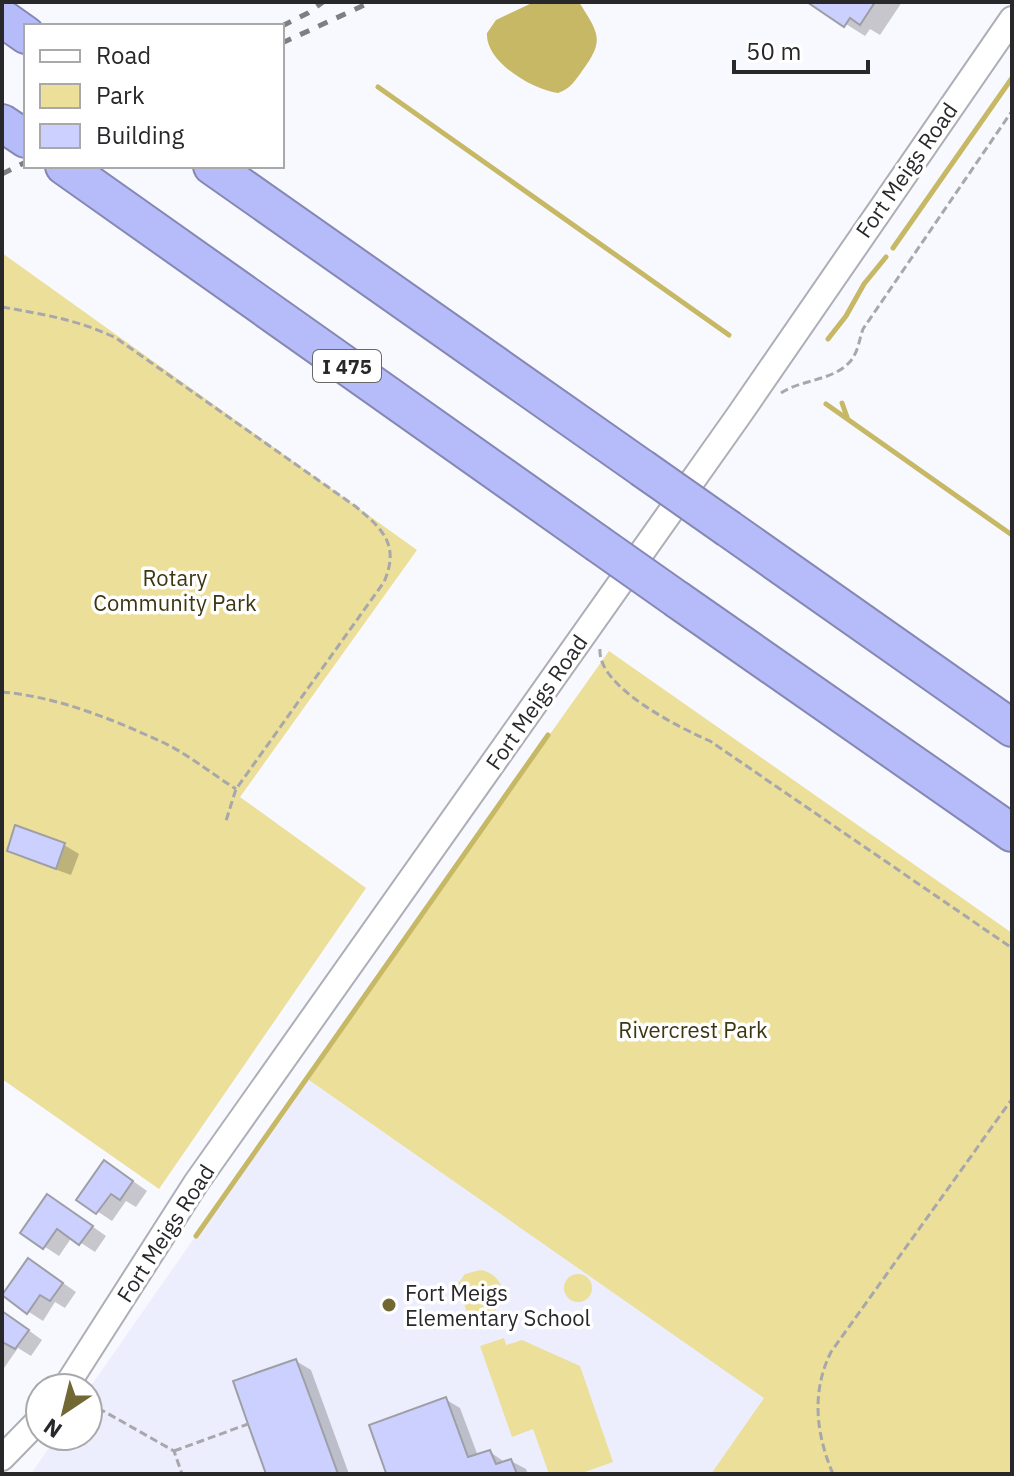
<svg xmlns="http://www.w3.org/2000/svg" width="1014" height="1476" font-family="'IBM Plex Sans',sans-serif">
  <rect width="100%" height="100%" fill="#f8f8ff"/>
  <!-- built -->
  <path fill="#eceefd" d="M306,1078L765,1398L711,1474H31L57,1436H88V1390Z"/>
  <!-- green -->
  <g fill="#ebdf99">
    <path d="M2,253L417,550L240,797L366,888L159,1189L2,1079Z"/>
    <path d="M609,651L1012,933V1474H711L764,1398L306,1078Z"/>
    <path d="M480,1270C494,1272 503,1282 503,1297L495,1311L476,1319L467,1312L458,1284L465,1274Z"/>
    <circle cx="578" cy="1288" r="14"/>
    <path d="M504,1338L506,1345L522,1340L580,1366L613,1462L579,1474H549L533,1429L512,1437L480,1346Z"/>
  </g>
  <!-- water -->
  <path fill="#c7b865" d="M534,2H579C599,34 605,40 582,71C575,81 570,89 558,93C533,90 485,62 487,33L496,20Z"/>
  <!-- shadow -->
  <g fill="#0003">
    <path d="M811,2H902L880,35L870,29L865,36Z"/>
    <path d="M17,827L64,845L79,854L71,875L24,858L9,850Z"/>
    <path d="M119,1171L147,1191L136,1207L126,1201L112,1221L79,1199Z"/>
    <path d="M62,1205L106,1236L95,1252L72,1237L59,1256L22,1232Z"/>
    <path d="M43,1269L76,1292L65,1308L55,1302L43,1321L4,1296Z"/>
    <path d="M2,1311L42,1340L31,1356L18,1348L4,1368L2,1366Z"/>
    <path d="M296,1361L311,1370L349,1474H268Z"/>
    <path d="M445,1399L460,1408L478,1456L490,1452L506,1463L511,1461L526,1469L528,1474H389Z"/>
  </g>
  <g fill="none" stroke-linecap="round" stroke-linejoin="round">
    <!-- stream -->
    <g stroke="#c7b865" stroke-width="5">
      <path d="M378,87L729,335"/>
      <path d="M893,248L1012,78"/>
      <path d="M828,339L846,316L864,284L886,257"/>
      <path d="M842,403L847,417"/>
      <path d="M826,404L1012,535"/>
      <path d="M196,1236L548,735"/>
    </g>
  </g>
  <!-- building -->
  <g fill="#ccd0fe" stroke="#9e9fa6" stroke-width="2">
    <path d="M807,2H875L860,25L850,18L844,27Z"/>
    <path d="M15,825L65,843L56,869L7,851Z"/>
    <path d="M104,1160L133,1181L120,1200L111,1194L96,1214L76,1200Z"/>
    <path d="M47,1194L93,1226L79,1245L57,1229L43,1249L20,1233Z"/>
    <path d="M28,1258L63,1283L50,1301L40,1295L27,1314L2,1295Z"/>
    <path d="M2,1311L29,1330L15,1349L2,1342Z"/>
    <path d="M296,1359L312,1402L338,1474H266L248,1424L233,1381Z"/>
    <path d="M446,1397L468,1457L490,1450L496,1464L511,1459L517,1474H384L386,1473L369,1425Z"/>
  </g>
  <g fill="none" stroke-linecap="round" stroke-linejoin="round">
    <!-- tertiary casing -->
    <g stroke="#aeafb6" stroke-width="28">
      <g id="tertiary">
        <path d="M65,1388L196,1183L739,415L1012,19"/>
        <path d="M2,1458L40,1419"/>
      </g>
    </g>
    <!-- motorway casing -->
    <g stroke="#8488b2" stroke-width="40">
      <g id="motorway">
        <path d="M2,18L26,35"/>
        <path d="M2,123L26,139"/>
        <path d="M64,166L597,543"/>
        <path d="M212,166L642,468"/>
        <path d="M729,529L1012,728"/>
        <path d="M678,600L1012,833"/>
      </g>
    </g>
    <!-- path -->
    <g stroke="#a7a7ac" stroke-width="3" stroke-dasharray="8 4" stroke-linecap="butt">
      <path d="M2,307C42,314 79,320 116,338L355,506C383,529 400,545 384,582L236,789L225,824"/>
      <path d="M781,393C803,378 842,381 855,354C859,346 860,337 863,329L1012,111"/>
      <path d="M600,649C597,687 680,728 710,741L1012,948"/>
      <path d="M2,692C58,697 112,719 162,742C188,754 212,774 236,789"/>
      <path d="M98,1408L174,1451L182,1474"/>
      <path d="M174,1451L248,1424"/>
      <path d="M833,1474C816,1434 811,1392 831,1352L1012,1099"/>
    </g>
    <!-- tertiary -->
    <use href="#tertiary" stroke="#fff" stroke-width="24"/>
    <!-- motorway -->
    <use href="#motorway" stroke="#b6bbfa" stroke-width="36"/>
    <!-- rail -->
    <g stroke="#7e7e83" stroke-width="5" stroke-dasharray="10 10" stroke-linecap="butt">
      <path d="M282,26L308,13L323,2"/>
      <path d="M282,43L371,2"/>
      <path d="M2,174L26,162"/>
    </g>
    <!-- motorway-bridge casing -->
    <g stroke="#8488b2" stroke-width="40" stroke-linecap="butt">
      <g id="motorway-bridge">
        <path d="M642,468L729,529"/>
        <path d="M597,543L678,600"/>
      </g>
    </g>
    <!-- motorway-bridge -->
    <use href="#motorway-bridge" stroke="#b6bbfa" stroke-width="36"/>
  </g>
  <!-- markers -->
  <circle fill="#716834" stroke="#fff" stroke-width="3" cx="389" cy="1305" r="8"/>
  <g text-anchor="middle" dominant-baseline="central" stroke-width="7" stroke-linejoin="round" paint-order="stroke">
    <!-- shield labels -->
    <rect fill="#fff" stroke="#68686b" stroke-width="2" x="313" y="350" width="68" height="32" rx="6"/>
    <g font-size="20" font-weight="bold" fill="#28282b">
      <text x="347" y="366">I 475</text>
    </g>
    <!-- street labels -->
    <g font-size="22" fill="#28282b" stroke="#fff">
      <text transform="translate(906 170) rotate(-55)">Fort Meigs Road</text>
      <text transform="translate(536 702) rotate(-55)">Fort Meigs Road</text>
      <text transform="translate(165 1233) rotate(-57)">Fort Meigs Road</text>
    </g>
    <!-- park labels -->
    <g font-size="22" fill="#3c3611" stroke="#fff">
      <text x="175" y="577">Rotary<tspan x="175" dy="25">Community Park</tspan></text>
      <text x="693" y="1029">Rivercrest Park</text>
    </g>
    <!-- poi labels -->
    <g font-size="22" fill="#28282b" stroke="#fff" text-anchor="start">
      <text x="405" y="1292">Fort Meigs<tspan x="405" dy="25">Elementary School</tspan></text>
    </g>
  </g>
  <!-- border -->
  <rect width="1014" height="1476" fill="none" stroke="#28282b" stroke-width="8"/>
  <!-- legend -->
  <rect x="24" y="24" width="260" height="144" fill="#ffffff" stroke="#a9a9aa" stroke-width="2"/>
  <rect x="40" y="50" width="40" height="12" fill="#ffffff" stroke="#a9a9aa" stroke-width="2"/>
  <text x="96" y="64" font-size="24" fill="#28282b">Road</text>
  <rect x="40" y="84" width="40" height="24" fill="#ebdf99" stroke="#a9a9aa" stroke-width="2"/>
  <text x="96" y="104" font-size="24" fill="#28282b">Park</text>
  <rect x="40" y="124" width="40" height="24" fill="#ccd0fe" stroke="#a9a9aa" stroke-width="2"/>
  <text x="96" y="144" font-size="24" fill="#28282b">Building</text>
  <!-- north arrow -->
  <g transform="translate(64 1412) rotate(215)"><circle r="38" fill="#ffffff" stroke="#a9a9aa" stroke-width="2"/>
  <path d="M0-6L14 30L0 20L-14 30Z" fill="#716834"/>
  <text y="-12" font-size="22" font-weight="bold" text-anchor="middle" fill="#28282b">N</text>
  </g>
  <!-- scale -->
  <path d="M734 60v12h134v-12" fill="none" stroke="#28282b" stroke-width="4"/>
  <text x="746" y="60" font-size="24" fill="#28282b" stroke="#ffffff" stroke-width="6" paint-order="stroke">50 m</text>
</svg>
